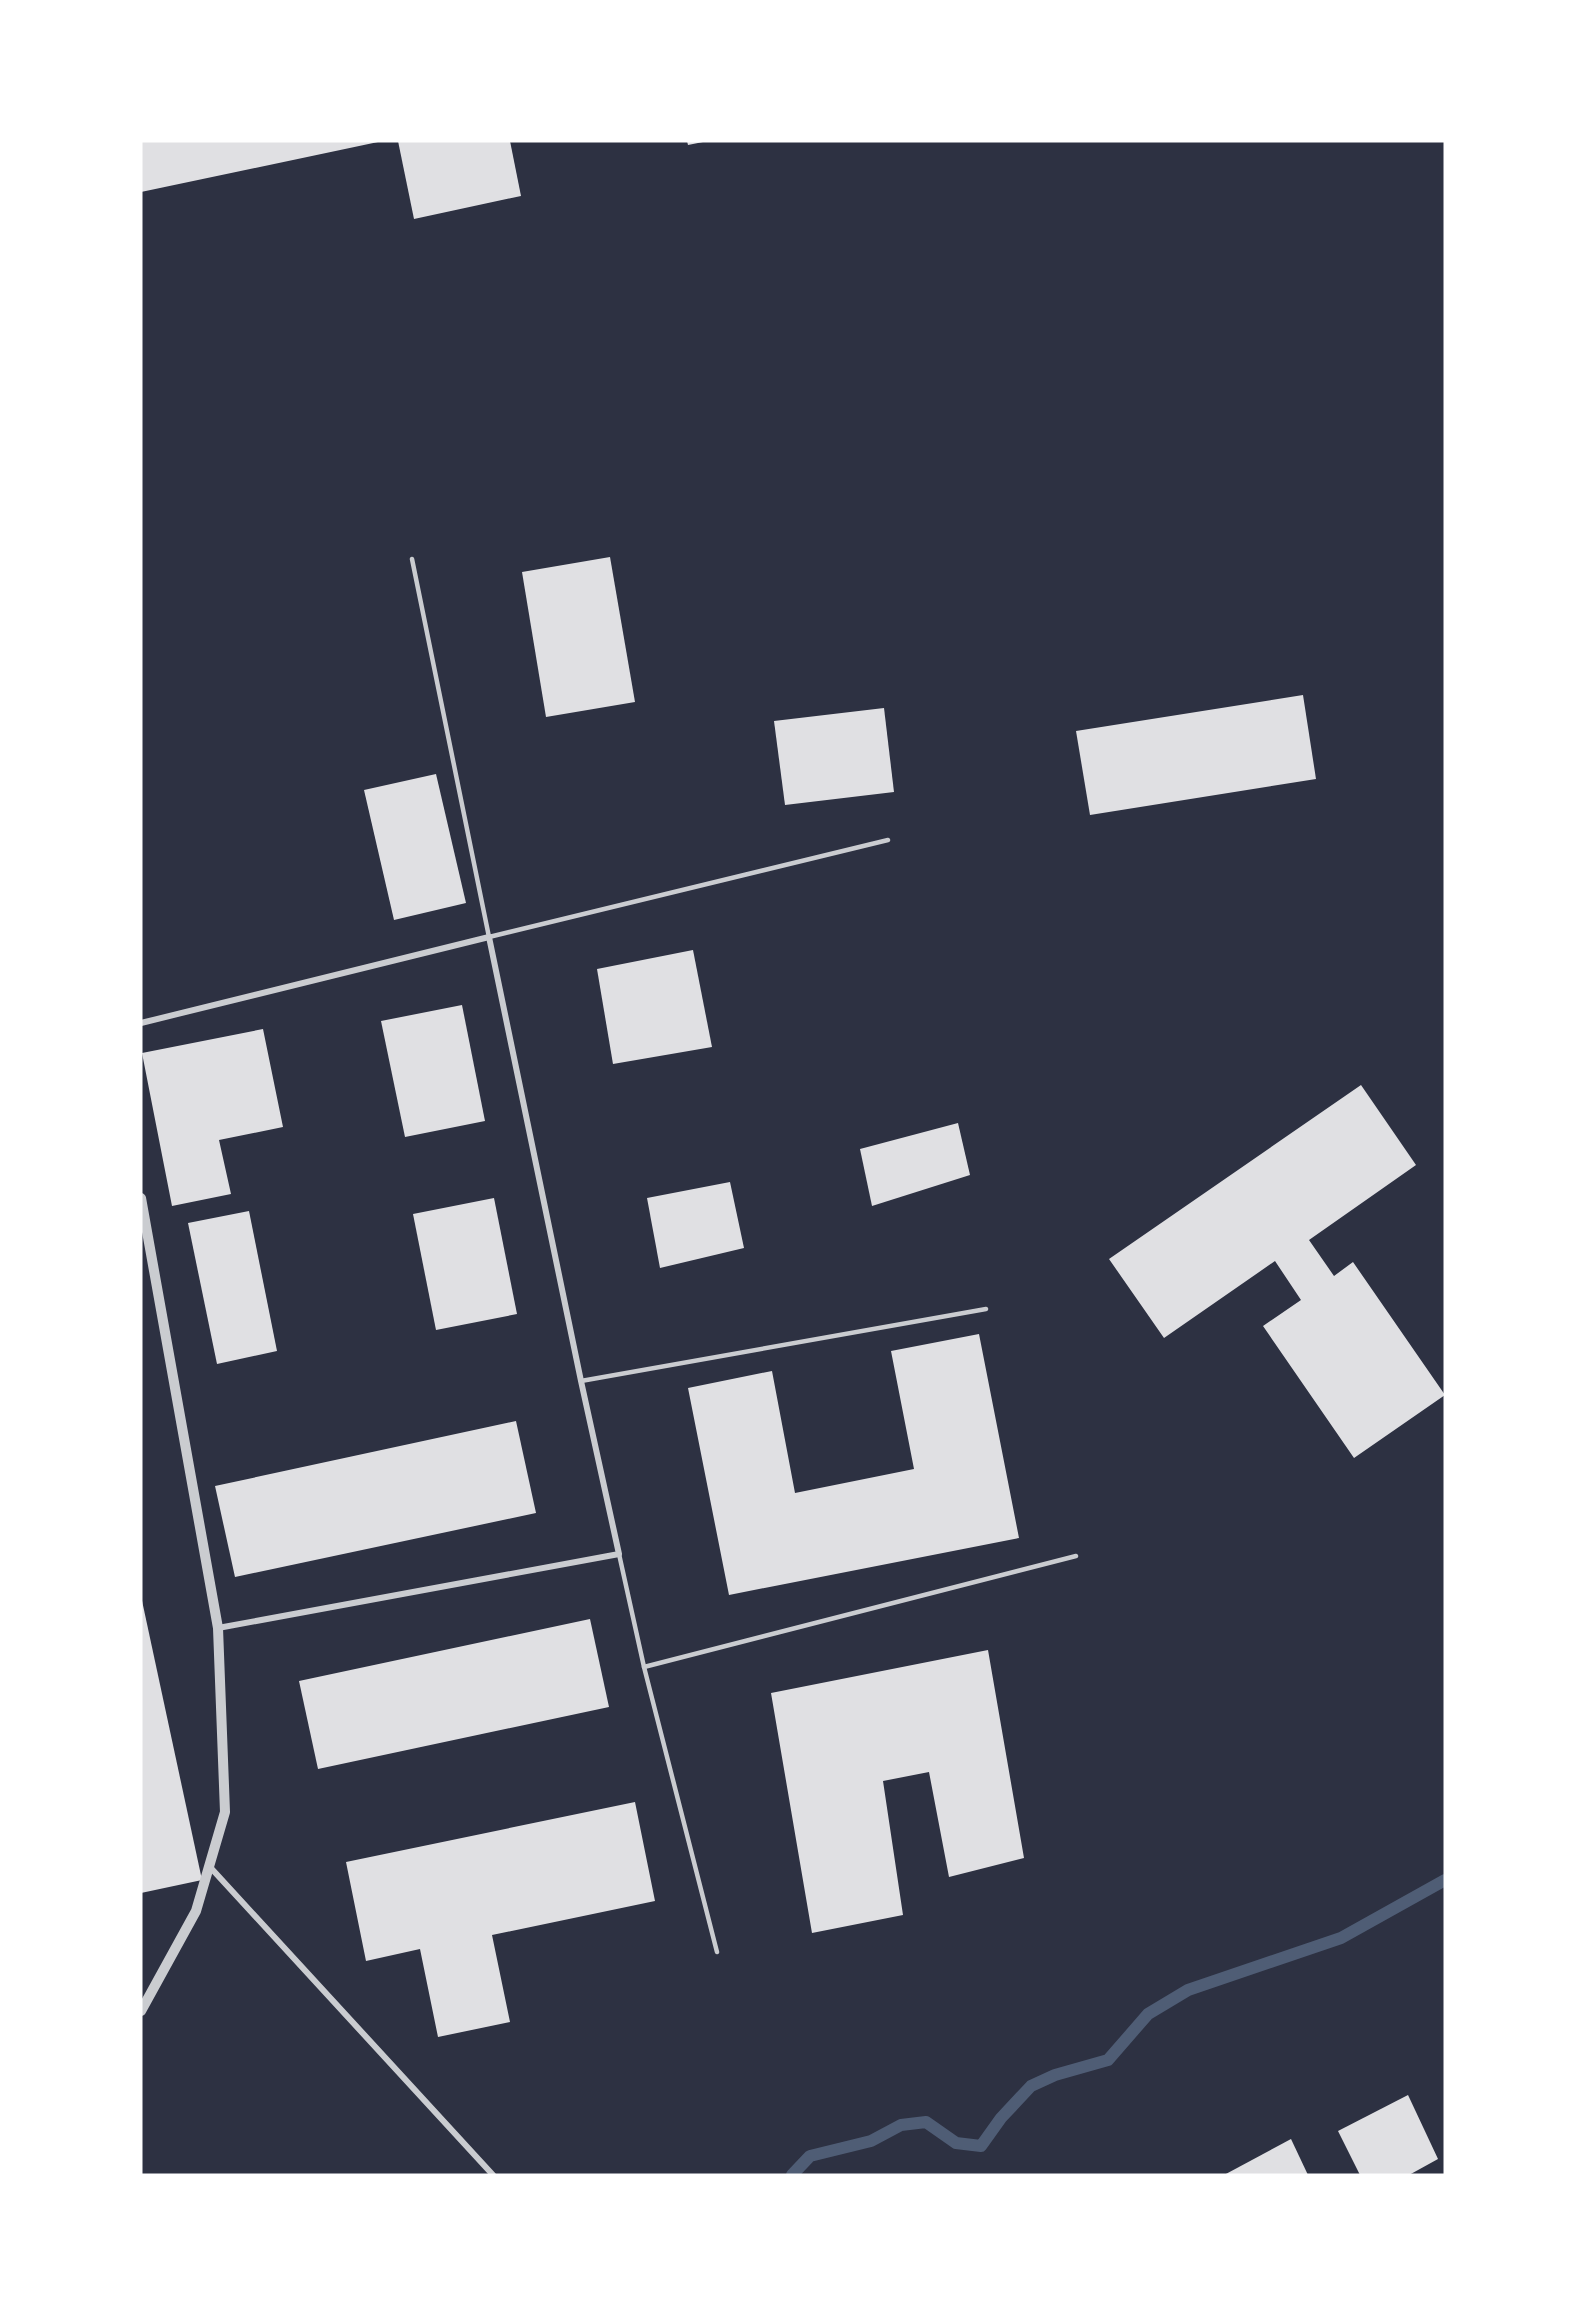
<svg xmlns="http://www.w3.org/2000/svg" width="1586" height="2316" font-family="'Exo 2',sans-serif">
  <rect width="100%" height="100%" fill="#2d3142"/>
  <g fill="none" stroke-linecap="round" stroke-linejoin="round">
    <!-- stream -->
    <path stroke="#4f5d75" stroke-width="12" d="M792,2175L810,2156L871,2141L901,2125L926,2122L956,2143L981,2146L1001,2118L1031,2086L1055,2075L1108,2060L1148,2014L1188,1990L1341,1938L1445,1880"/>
  </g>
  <!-- building -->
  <g fill="#e0e0e3">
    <path d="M141,141H378V142L141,192Z"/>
    <path d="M398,141H510L521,196L414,219Z"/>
    <path d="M687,141H703V142L688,145Z"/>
    <path d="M610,557L635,702L546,717L522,572Z"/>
    <path d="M1303,695L1316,779L1090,815L1076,731Z"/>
    <path d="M884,708L894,792L785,805L774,721Z"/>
    <path d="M436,774L466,903L394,920L364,790Z"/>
    <path d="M693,950L712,1047L613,1064L597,969Z"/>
    <path d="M462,1005L485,1121L405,1137L381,1021Z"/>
    <path d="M263,1029L283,1127L219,1140L231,1194L172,1206L142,1053Z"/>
    <path d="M1361,1085L1416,1165L1309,1240L1334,1276L1353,1262L1445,1395L1354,1458L1263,1326L1301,1300L1275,1261L1164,1338L1109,1259Z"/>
    <path d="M958,1123L970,1175L872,1206L860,1149Z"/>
    <path d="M730,1182L744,1248L660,1268L647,1198Z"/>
    <path d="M494,1198L517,1314L436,1330L413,1214Z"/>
    <path d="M249,1211L277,1351L217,1364L188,1223Z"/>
    <path d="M979,1334L1019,1538L729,1595L688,1388L772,1371L795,1493L914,1469L891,1351Z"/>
    <path d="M516,1421L536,1513L235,1577L215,1486Z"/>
    <path d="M141,1596L202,1880L141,1893Z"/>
    <path d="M590,1619L609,1707L318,1769L299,1681Z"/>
    <path d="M988,1650L1024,1858L949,1877L929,1772L883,1781L903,1915L812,1933L771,1693Z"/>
    <path d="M635,1802L655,1901L492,1935L510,2022L438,2037L420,1949L366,1961L346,1862Z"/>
    <path d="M1408,2095L1438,2159L1409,2175H1360L1338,2131Z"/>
    <path d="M1291,2139L1308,2175H1224Z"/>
  </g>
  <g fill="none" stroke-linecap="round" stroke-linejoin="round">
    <!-- service -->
    <g stroke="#caccd0" stroke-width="4.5">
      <path d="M412,559L489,937L888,840"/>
      <path d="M581,1381L986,1309"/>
      <path d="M619,1554L644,1667L717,1952"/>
      <path d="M644,1667L1076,1556"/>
    </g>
    <!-- minor -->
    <g stroke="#caccd0" stroke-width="6">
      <path d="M141,1023L489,937L581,1381L619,1554L218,1628"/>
      <path d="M210,1867L493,2175"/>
    </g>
    <!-- tertiary -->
    <path stroke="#caccd0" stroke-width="10" d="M141,1198L218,1628L225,1812L196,1911L141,2011"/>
  </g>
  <!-- border -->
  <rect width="1586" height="2316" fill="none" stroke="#ffffff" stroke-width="285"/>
</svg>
